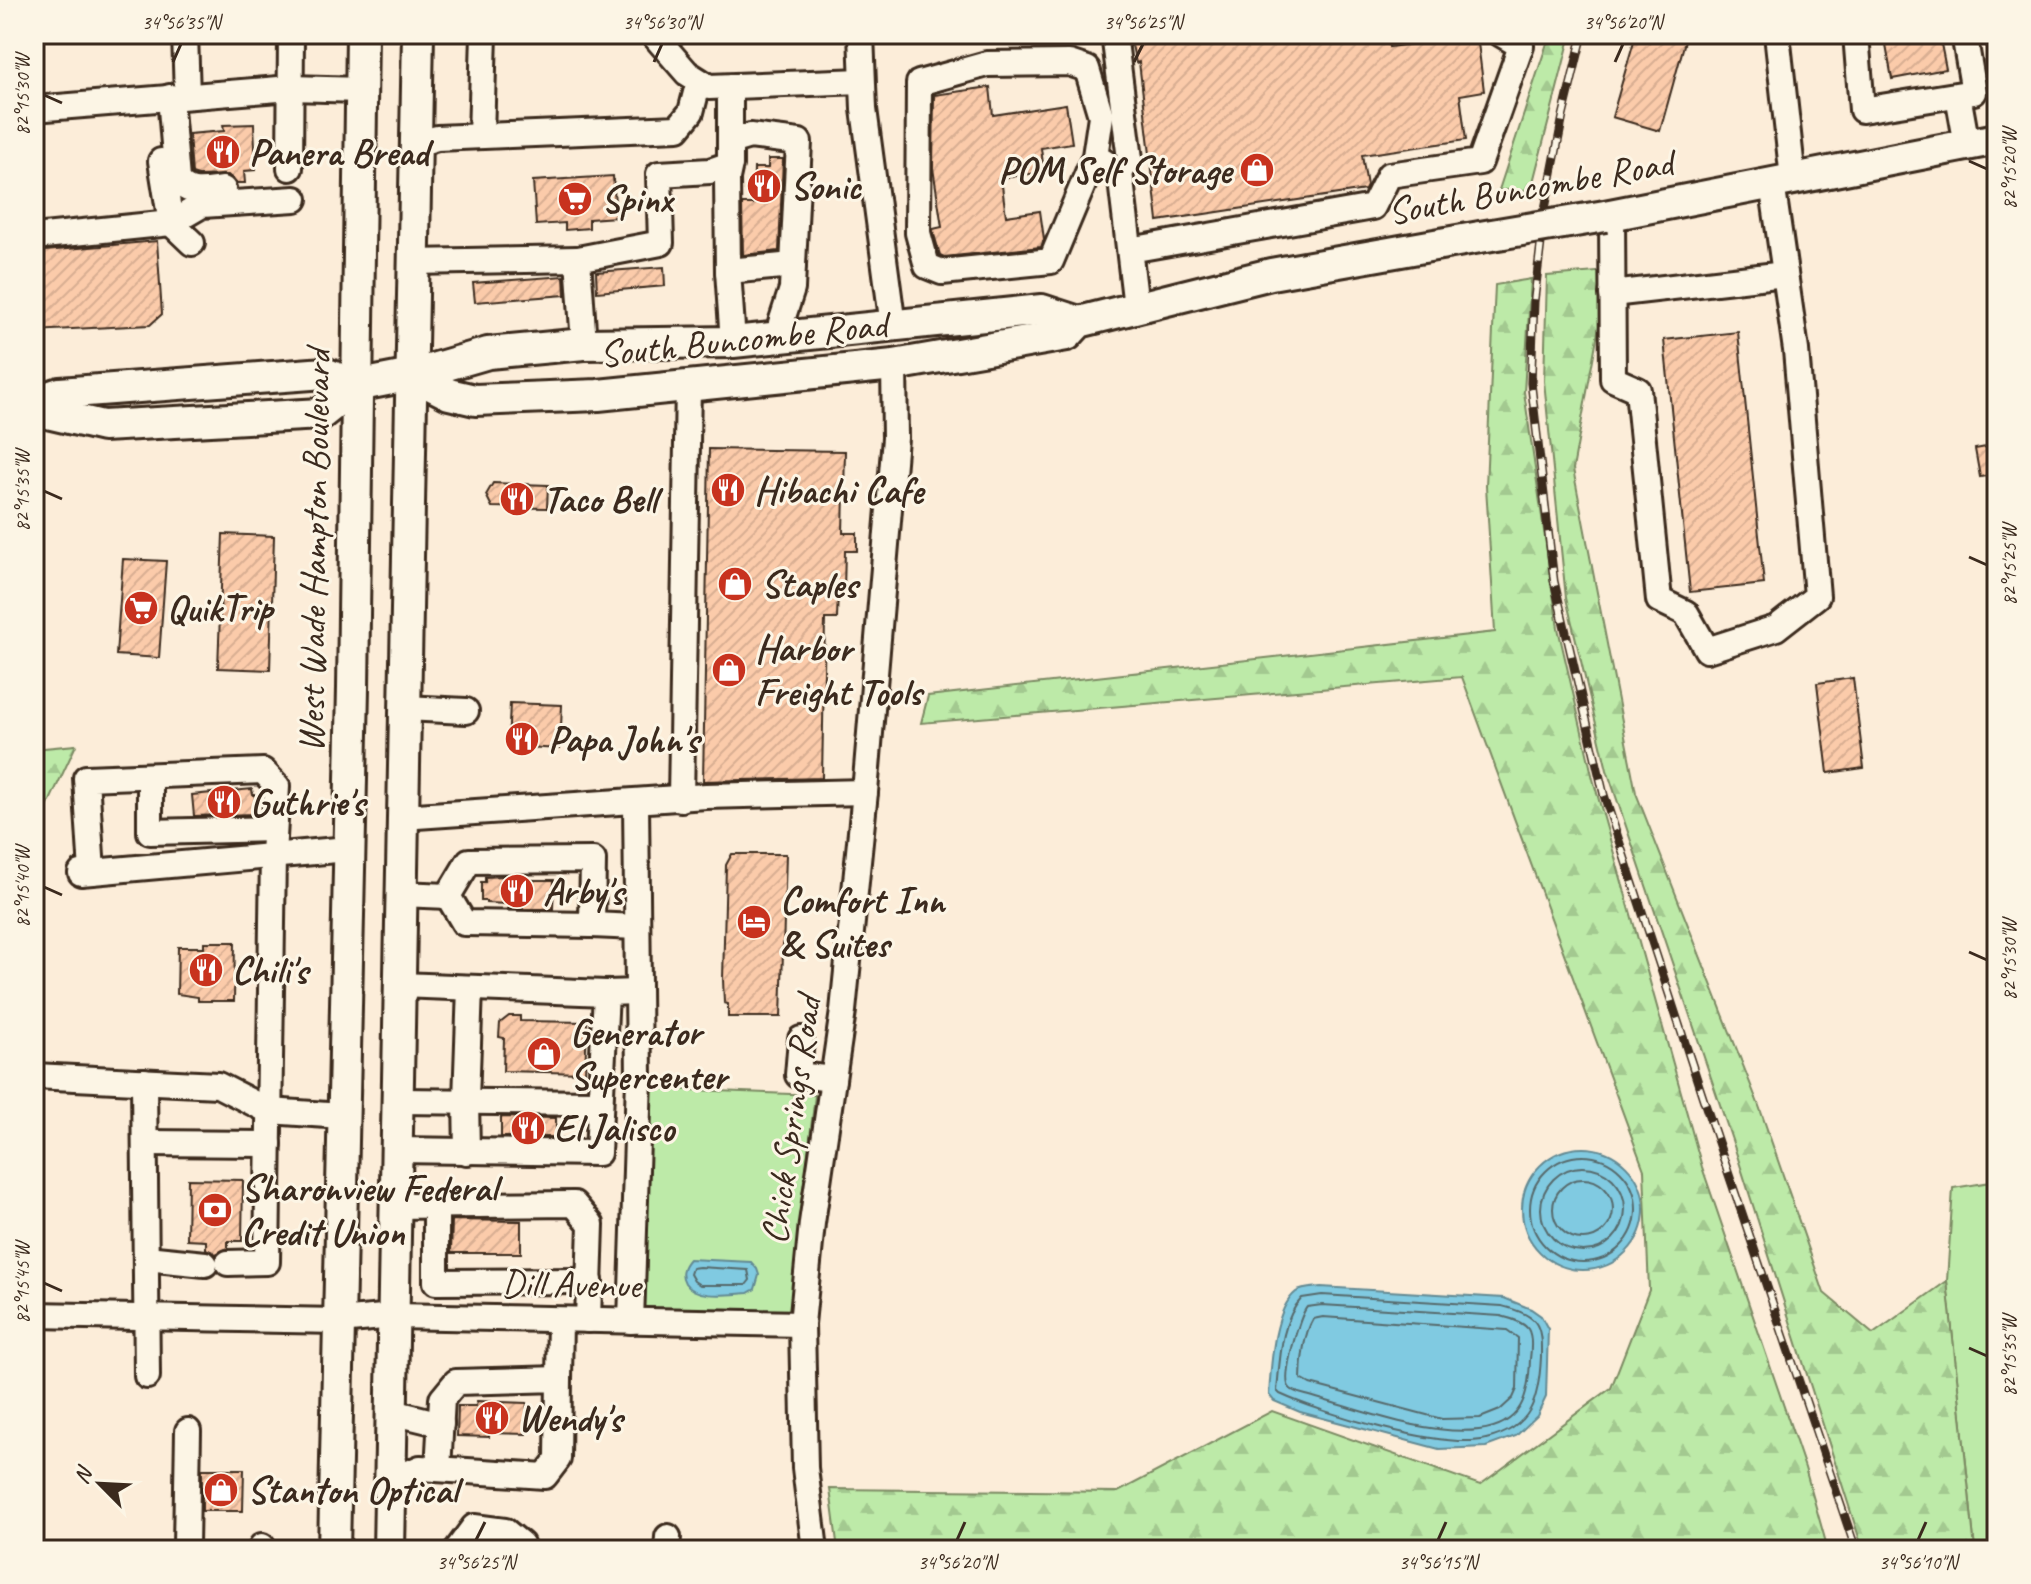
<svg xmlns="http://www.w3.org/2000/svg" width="2031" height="1584" font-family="Caveat,sans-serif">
  <defs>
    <pattern id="forest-firs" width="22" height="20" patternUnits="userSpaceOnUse" patternTransform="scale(2)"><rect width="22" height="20" fill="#bdeaa8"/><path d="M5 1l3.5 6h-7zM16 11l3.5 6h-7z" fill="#a3c990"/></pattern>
    <pattern id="building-hatch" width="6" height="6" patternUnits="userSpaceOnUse" patternTransform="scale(2)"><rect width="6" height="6" fill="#fbcbaa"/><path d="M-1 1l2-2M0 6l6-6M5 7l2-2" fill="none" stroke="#d8ae92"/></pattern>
  </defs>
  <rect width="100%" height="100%" fill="#fcedd9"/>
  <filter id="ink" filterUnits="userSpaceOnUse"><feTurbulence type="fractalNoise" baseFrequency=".0125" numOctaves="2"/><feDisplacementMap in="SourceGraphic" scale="16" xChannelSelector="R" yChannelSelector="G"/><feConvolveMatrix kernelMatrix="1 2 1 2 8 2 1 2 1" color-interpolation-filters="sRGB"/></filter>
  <g filter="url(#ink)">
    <!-- green -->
    <g fill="#bdeaa8" stroke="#7c8a63" stroke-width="2">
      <path d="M643,1088L815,1095L787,1333L638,1327Z"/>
      <path d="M1997,1181V1550H1975L1947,1281L1953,1188Z"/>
    </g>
    <!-- forest -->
    <g fill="url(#forest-firs)" stroke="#7c8a63" stroke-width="2">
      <path d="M1550,34H1571L1531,190H1499Z"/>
      <path d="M1609,271L1573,469L1636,793L1759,1106L1824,1293L1873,1334L1947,1281L1975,1550H1863L1735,1149L1607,770L1566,598L1544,381L1547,276Z"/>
      <path d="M1531,279L1524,392L1558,628L1593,779L1702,1167L1805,1468L1828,1550H838L830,1489L1118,1492L1272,1411L1480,1485L1611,1388L1649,1290L1644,1170L1462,677L921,723L928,696L1495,632L1486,486L1495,285Z"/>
      <path d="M76,745L34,835V749Z"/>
    </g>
    <!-- water -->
    <g fill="#80cae1" stroke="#648a93" stroke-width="2">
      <circle cx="1583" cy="1209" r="61"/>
      <path d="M689,1259L751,1262L757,1269L759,1275L755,1289L748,1293C730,1294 696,1300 685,1283C680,1274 682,1267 689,1259Z"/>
      <path d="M1321,1287L1504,1298L1531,1309L1541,1316L1548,1329L1546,1397L1537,1416L1516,1436L1486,1447L1439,1449L1300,1412L1274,1401L1269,1395C1271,1367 1273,1310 1296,1292C1302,1288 1313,1288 1321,1287Z"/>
    </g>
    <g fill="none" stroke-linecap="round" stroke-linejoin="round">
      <!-- shore -->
      <g stroke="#576a6c" stroke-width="2">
        <circle cx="1583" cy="1209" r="53"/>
        <circle cx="1583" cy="1209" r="42"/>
        <circle cx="1583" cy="1209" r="30"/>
        <path d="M699,1267L748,1270L750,1280L746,1285H700L694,1281L690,1274L692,1268Z"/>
        <path d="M1322,1295L1502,1306C1513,1309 1528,1313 1535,1322C1542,1331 1541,1346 1541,1357C1539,1399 1532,1428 1486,1439C1443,1450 1321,1413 1280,1394L1277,1391C1280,1361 1280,1321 1302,1298Z"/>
        <path d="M1322,1305L1501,1316C1509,1318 1522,1321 1528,1329C1533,1337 1531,1351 1530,1359C1529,1396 1522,1425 1479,1430C1426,1436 1358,1409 1306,1395C1302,1394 1291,1391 1289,1387C1282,1377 1299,1316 1307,1307Z"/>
        <path d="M1323,1317L1507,1330L1518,1338L1517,1389L1513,1398L1500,1410L1480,1418L1442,1419L1310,1384L1301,1379C1301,1361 1304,1334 1313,1319Z"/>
      </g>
    </g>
    <!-- building -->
    <g fill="url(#building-hatch)" stroke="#3b2a1e" stroke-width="2">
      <path d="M1143,34H1388L1389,47L1477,35L1484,91L1460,95L1466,140L1362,155L1367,186L1365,190L1158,221L1139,62L1136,63L1131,41Z"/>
      <path d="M1636,34H1687L1660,131L1612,117Z"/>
      <path d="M1884,34H1939L1946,69L1892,79Z"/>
      <path d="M990,87L993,115L1066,104L1072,143L1041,148L1044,172L1001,178L1006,216L1040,211L1044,239L1041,247L944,257L940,255L933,231V229L942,227L933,168L934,95Z"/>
      <path d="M254,124L256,170L244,171L245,183H236L228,175L198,176L192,174L189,134L224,131L223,125Z"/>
      <path d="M768,159H783L779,251L743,255L742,204H753L754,168H768Z"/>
      <path d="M613,176L616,217L589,219V228L565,230V223L536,225L533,181Z"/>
      <path d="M157,241L162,314L150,325L34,331V252Z"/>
      <path d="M664,267L665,286L597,292L596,272Z"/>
      <path d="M564,276L565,295L475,302L473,283Z"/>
      <path d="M1738,332L1764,584L1690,592L1664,340Z"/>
      <path d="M1997,445V474L1980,477L1975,449Z"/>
      <path d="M709,449L845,451L843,533H857V551H845L844,590H838L837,619H825L822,778L703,781Z"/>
      <path d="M493,483L548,485L547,508L492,507L486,495Z"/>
      <path d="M223,534L274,536L270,670L218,668Z"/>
      <path d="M123,559L166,561L159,658L116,655Z"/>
      <path d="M1853,678L1864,768L1828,773L1817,683Z"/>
      <path d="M510,703L562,705L560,749L508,746Z"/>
      <path d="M252,789L253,795H255L254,814L194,816L192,795Z"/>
      <path d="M732,854H786L781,1017H728V1004L724,1003L723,979L726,865Z"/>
      <path d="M505,876H526V880H554L553,909H508V904L486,903V901H481V882H485V877Z"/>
      <path d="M204,942H235L234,1001H198V997L177,994L178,947H204Z"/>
      <path d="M509,1016H520V1021L587,1022L585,1073L503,1071L504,1038L499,1037L500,1023Z"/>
      <path d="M501,1117L556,1118V1137H501Z"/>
      <path d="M188,1179L243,1180L242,1241H228V1248L216,1254L206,1249V1241L187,1240Z"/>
      <path d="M452,1220L521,1221V1253H451Z"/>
      <path d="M477,1401L527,1403L526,1434L489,1433V1437L457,1436L458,1406H476Z"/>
      <path d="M202,1469H244L243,1511H202Z"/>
    </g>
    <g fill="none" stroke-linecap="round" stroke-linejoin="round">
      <!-- minor casing -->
      <g stroke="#3b2a1e" stroke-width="30">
        <g id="minor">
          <path d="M185,34L187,96"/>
          <path d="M653,34L687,73L709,87L862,81"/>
          <path d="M861,34L864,109L893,326"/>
          <path d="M1114,34L1130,159L1120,172"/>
          <path d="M1777,34L1793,179"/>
          <path d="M1856,34L1862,110L1974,92L1964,34"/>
          <path d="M1996,34L1997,37"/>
          <path d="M1958,95L1967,145"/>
          <path d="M170,97L177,179C187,196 204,191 223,189"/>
          <path d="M34,109L291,88L361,90"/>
          <path d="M481,136L484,34"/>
          <path d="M730,142L750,136L799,142L793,265"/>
          <path d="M416,144L437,138L678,128L691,112L699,81"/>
          <path d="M1095,156L1051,261L942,272L927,266L918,233L919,83L987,64L1069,63L1087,69L1101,116L1095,156L1120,172L1136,307"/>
          <path d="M161,161L171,223L192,243"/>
          <path d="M290,168L291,34"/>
          <path d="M1612,214L1613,379L1638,390L1659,600L1686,613L1707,650L1776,628L1817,596L1796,350L1772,183"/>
          <path d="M34,237L171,223L202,205L295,199"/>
          <path d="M1130,250L1373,207L1389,175L1480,162L1521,46L1501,34"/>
          <path d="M413,262L578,259"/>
          <path d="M728,271L727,178L730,164V87"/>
          <path d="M1612,294L1785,274"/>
          <path d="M733,342L728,271L793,265L792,289L781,323L782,337"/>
          <path d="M584,344L578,259L661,243L659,174L710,171L730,164"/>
          <path d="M405,708L466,711"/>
          <path d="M150,776V832L274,829"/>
          <path d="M681,799L688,385"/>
          <path d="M402,817L706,796L865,792"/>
          <path d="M593,860L592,925L464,923L448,896L469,861Z"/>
          <path d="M92,872L86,778L263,771L277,786L273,855L267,1262L228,1263"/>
          <path d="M81,873L348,849"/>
          <path d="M401,894L448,896"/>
          <path d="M592,925L637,927"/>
          <path d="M400,985L606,993"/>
          <path d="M801,1039L798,1075L833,1079"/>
          <path d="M34,1076L218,1085L269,1111L342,1116"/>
          <path d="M144,1081L147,1376"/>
          <path d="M398,1101L600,1103"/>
          <path d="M145,1143L269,1144"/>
          <path d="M397,1150L598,1153L606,993L638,992"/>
          <path d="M467,1152L466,1100L470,988"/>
          <path d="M396,1206L574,1204L591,1224L588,1320"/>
          <path d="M436,1206V1282L590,1281"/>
          <path d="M146,1258L205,1264"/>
          <path d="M34,1315L339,1321L394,1316L802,1324"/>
          <path d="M631,1321L639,1079L636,803"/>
          <path d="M559,1379L560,1320"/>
          <path d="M392,1412L441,1424"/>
          <path d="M390,1481L420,1468L545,1476L558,1459L559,1379L456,1382L442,1399L438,1469"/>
          <path d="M186,1545L188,1431"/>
          <path d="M262,1550V1546"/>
          <path d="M457,1550L474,1527L505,1531L521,1544L520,1550"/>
          <path d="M667,1550L668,1537"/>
          <path d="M815,1550L805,1468L802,1324L812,1223L843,1011L865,792L895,438L894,365"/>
        </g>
      </g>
      <!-- major casing -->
      <g stroke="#3b2a1e" stroke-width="36">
        <g id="major">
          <path d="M1605,216L1997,139"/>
          <path d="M412,375L449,394L475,400L598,395L894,365L1067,335L1079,322L1271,274L1480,237"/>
          <path d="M34,402L60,393L325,373L356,386"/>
          <path d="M34,410L103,426L321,414L356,386L412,375L488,353L584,344L733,342L1042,310L1079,322"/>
          <path d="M334,1550L353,688L362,34"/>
          <path d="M389,1550L418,34"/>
        </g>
      </g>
      <!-- minor -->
      <use href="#minor" stroke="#fcf5e5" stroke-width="24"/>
      <!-- major -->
      <use href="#major" stroke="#fcf5e5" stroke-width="30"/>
      <!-- rail casing -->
      <g stroke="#3b2a1e" stroke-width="9">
        <path id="rail" d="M1583,34L1563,116L1545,209L1534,302L1531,383L1554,581L1604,795L1703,1098L1856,1550"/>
      </g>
      <!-- rail -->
      <use href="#rail" stroke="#fcf5e5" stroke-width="6" stroke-dasharray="18" stroke-linecap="butt"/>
      <!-- major-bridge casing -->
      <g stroke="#3b2a1e" stroke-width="36" stroke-linecap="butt">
        <path id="major-bridge" d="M1480,237L1605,216"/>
      </g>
      <!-- major-bridge -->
      <use href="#major-bridge" stroke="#fcf5e5" stroke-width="30"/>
    </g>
  </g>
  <!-- ticks -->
  <path fill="none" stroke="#3b2a1e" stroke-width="3" d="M173,62L181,44M654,62L662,44M1134,62L1143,44M1615,62L1623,44M44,95L62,103M1969,161L1987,169M44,491L62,499M1969,557L1987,565M44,887L62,895M1969,952L1987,960M44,1283L62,1291M1969,1348L1987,1356M476,1540L485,1522M957,1540L965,1522M1438,1540L1446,1522M1918,1540L1926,1522"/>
  <!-- icons -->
  <defs>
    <g id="restaurant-disc" transform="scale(1.8)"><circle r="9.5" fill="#c8321e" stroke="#fcf5e5"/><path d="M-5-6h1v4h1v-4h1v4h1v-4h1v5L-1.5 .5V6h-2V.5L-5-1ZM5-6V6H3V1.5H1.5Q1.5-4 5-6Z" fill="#fff"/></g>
    <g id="shop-disc" transform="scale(1.8)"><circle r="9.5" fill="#c8321e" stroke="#fcf5e5"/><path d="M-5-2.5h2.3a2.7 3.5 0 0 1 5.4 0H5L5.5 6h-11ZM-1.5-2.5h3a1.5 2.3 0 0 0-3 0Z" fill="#fff"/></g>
    <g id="supermarket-disc" transform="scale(1.8)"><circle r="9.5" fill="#c8321e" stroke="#fcf5e5"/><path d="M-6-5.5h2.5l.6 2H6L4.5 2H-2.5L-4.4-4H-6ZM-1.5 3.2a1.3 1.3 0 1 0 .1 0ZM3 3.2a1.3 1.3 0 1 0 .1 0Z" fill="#fff"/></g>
    <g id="hotel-disc" transform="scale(1.8)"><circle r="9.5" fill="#c8321e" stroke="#fcf5e5"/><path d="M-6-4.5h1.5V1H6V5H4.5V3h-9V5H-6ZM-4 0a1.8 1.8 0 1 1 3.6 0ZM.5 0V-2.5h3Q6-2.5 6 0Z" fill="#fff"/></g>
    <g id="bank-disc" transform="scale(1.8)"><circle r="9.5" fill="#c8321e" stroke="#fcf5e5"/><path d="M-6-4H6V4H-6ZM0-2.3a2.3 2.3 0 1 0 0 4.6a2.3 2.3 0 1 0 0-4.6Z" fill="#fff"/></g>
  </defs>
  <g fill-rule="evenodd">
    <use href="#restaurant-disc" x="223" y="152"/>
    <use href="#shop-disc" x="1257" y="170"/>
    <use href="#restaurant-disc" x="764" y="186"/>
    <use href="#supermarket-disc" x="575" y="199"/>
    <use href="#restaurant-disc" x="728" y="490"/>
    <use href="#restaurant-disc" x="517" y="499"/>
    <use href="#shop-disc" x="735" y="584"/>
    <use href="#supermarket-disc" x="141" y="608"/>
    <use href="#shop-disc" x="729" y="670"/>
    <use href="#restaurant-disc" x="522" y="739"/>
    <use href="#restaurant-disc" x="224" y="802"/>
    <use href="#restaurant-disc" x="517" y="891"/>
    <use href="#hotel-disc" x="754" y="922"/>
    <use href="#restaurant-disc" x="206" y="970"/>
    <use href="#shop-disc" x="544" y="1054"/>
    <use href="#restaurant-disc" x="528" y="1128"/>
    <use href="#bank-disc" x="215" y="1210"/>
    <use href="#restaurant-disc" x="492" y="1418"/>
    <use href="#shop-disc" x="221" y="1490"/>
  </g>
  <g text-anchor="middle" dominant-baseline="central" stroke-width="6" stroke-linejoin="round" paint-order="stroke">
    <!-- poi labels -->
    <g font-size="38" font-weight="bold" fill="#3b2a1e" stroke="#fcf5e5" text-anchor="start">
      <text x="249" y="152">Panera Bread</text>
      <text x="1231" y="170" text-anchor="end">POM Self Storage</text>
      <text x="790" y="186">Sonic</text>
      <text x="601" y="199">Spinx</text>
      <text x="754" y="490">Hibachi Cafe</text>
      <text x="543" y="499">Taco Bell</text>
      <text x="761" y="584">Staples</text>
      <text x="167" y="608">QuikTrip</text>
      <text x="755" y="648">Harbor<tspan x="755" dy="44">Freight Tools</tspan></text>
      <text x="548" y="739">Papa John's</text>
      <text x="250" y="802">Guthrie's</text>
      <text x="543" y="891">Arby's</text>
      <text x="780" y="900">Comfort Inn<tspan x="780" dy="44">&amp; Suites</tspan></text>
      <text x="232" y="970">Chili's</text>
      <text x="570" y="1032">Generator<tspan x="570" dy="44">Supercenter</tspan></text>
      <text x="554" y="1128">El Jalisco</text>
      <text x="241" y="1188">Sharonview Federal<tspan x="241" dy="44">Credit Union</tspan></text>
      <text x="518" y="1418">Wendy's</text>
      <text x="247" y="1490">Stanton Optical</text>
    </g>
    <!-- street labels -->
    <g font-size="38" fill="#3b2a1e" stroke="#fcf5e5">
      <text transform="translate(1530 187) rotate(-10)">South Buncombe Road</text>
      <text transform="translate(743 339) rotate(-6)">South Buncombe Road</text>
      <text transform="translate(314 551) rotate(-89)">West Wade Hampton Boulevard</text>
      <text transform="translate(791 1120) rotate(-82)">Chick Springs Road</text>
      <text transform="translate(571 1284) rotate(1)">Dill Avenue</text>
    </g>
  </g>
  <!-- margin -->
  <rect width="2031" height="1584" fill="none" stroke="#fcf5e5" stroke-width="88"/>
  <!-- north arrow -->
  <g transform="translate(100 1484) rotate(294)" stroke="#fcf5e5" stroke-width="6" paint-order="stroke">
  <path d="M0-6L14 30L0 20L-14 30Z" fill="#3b2a1e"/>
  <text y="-12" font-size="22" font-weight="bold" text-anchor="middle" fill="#3b2a1e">N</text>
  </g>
  <rect x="44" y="44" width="1943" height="1496" fill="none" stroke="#3b2a1e" stroke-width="3"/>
  <g font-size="20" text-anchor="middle" fill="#3b2a1e">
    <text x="181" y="29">34°56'35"N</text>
    <text x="662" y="29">34°56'30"N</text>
    <text x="1143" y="29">34°56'25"N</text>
    <text x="1623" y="29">34°56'20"N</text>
    <text transform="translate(22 95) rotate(-90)" y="7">82°15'30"W</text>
    <text transform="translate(2009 169) rotate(-90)" y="7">82°15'20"W</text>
    <text transform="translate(22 491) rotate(-90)" y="7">82°15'35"W</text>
    <text transform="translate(2009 565) rotate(-90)" y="7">82°15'25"W</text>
    <text transform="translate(22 887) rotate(-90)" y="7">82°15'40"W</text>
    <text transform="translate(2009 960) rotate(-90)" y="7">82°15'30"W</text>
    <text transform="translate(22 1283) rotate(-90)" y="7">82°15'45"W</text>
    <text transform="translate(2009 1356) rotate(-90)" y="7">82°15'35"W</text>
    <text x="476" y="1569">34°56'25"N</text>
    <text x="957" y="1569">34°56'20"N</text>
    <text x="1438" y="1569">34°56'15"N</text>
    <text x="1918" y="1569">34°56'10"N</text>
  </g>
</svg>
